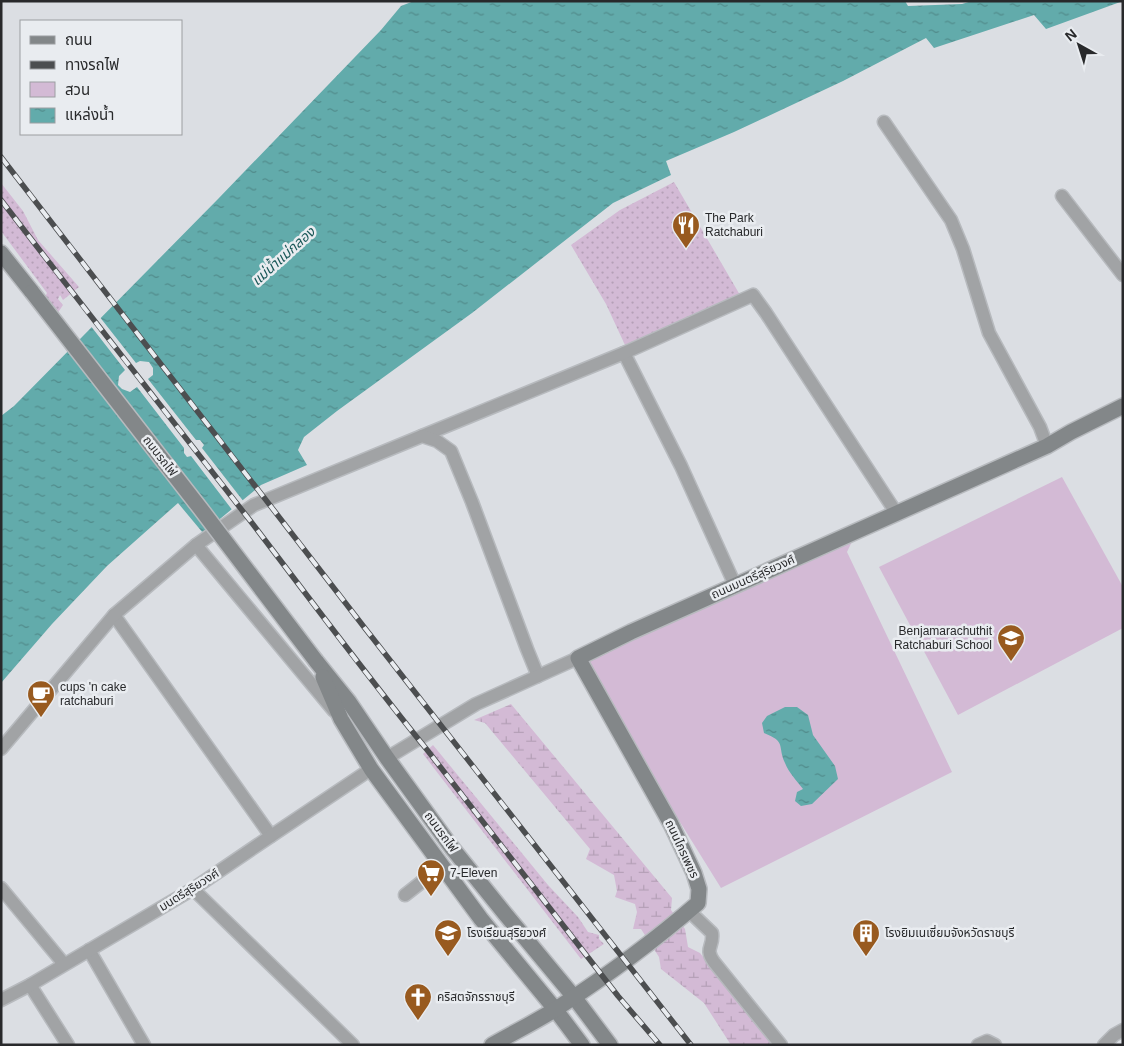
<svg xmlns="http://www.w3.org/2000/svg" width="1124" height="1046" font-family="Arial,'Noto Sans Thai',sans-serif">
  <defs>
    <pattern id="grass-dots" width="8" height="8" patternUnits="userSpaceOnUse" patternTransform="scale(1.25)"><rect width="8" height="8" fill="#d3bad5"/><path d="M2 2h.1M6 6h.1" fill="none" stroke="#b5a0b7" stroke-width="1.8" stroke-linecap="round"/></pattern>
    <pattern id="wetland-marsh" width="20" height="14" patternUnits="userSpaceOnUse" patternTransform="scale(1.25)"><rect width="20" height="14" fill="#d3bad5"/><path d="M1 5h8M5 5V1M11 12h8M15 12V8" fill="none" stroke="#b5a0b7"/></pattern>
    <pattern id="water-ripples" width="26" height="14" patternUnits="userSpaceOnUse" patternTransform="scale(1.25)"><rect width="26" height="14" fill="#62abab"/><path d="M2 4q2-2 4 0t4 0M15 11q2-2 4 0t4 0" fill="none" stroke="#518b8b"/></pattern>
  </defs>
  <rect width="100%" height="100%" fill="#dbdee3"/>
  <!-- grass -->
  <g fill="url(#grass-dots)">
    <path d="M674,182L740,295L625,345L606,304L571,245L620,210Z"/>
    <path d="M1,183L23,211L38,240L79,287L63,300L60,295L58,299L63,305L57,314L45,297L47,293L1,231Z"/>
    <path d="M433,745L548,885L578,917L588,932L599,935V939L604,944L581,959L423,754Z"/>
  </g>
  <!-- wetland -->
  <path fill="url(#wetland-marsh)" d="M511,704L672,898L671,910L685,929L688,947L700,953L774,1045H731L704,1003L661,969L659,957L641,929H633L637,912L635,904L615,897L617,891L614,875L586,859L590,849L485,723L474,720Z"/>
  <!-- park -->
  <g fill="#d3bad5">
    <path d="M1062,477L1123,587V628L958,715L879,567Z"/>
    <path d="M857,531L847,552L952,772L721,888L578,658Z"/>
  </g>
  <!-- water -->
  <g fill="url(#water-ripples)">
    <path d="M414,1H905L908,6L962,4L972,1H1123L1046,29L1034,15L934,48L926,38L843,81L734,132L666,161L671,175L613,203L472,313L337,411L304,437L298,450L307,465L261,485L203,533L178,503L107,566L52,624L1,683V416L14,406L218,199L381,30L401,6Z"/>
    <path d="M785,707H797L808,715L813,735L835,766L838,779L812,804L801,806L795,801L797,792L803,789C797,781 789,773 785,763C777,746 787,742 764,733L762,723L767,716Z"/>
  </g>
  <!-- pier -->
  <path fill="#dbdee3" d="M99,316L136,363L140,361L149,362L153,368V375L148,379L196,440H200L204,445L202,448L244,502L233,511L191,456L187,457L184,453V448L137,387L130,392L122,389L118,385L119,376L125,370L90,325Z"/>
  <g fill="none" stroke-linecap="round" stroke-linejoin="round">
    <!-- street casing -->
    <g stroke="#b7babe" stroke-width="15">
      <g id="street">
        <path d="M884,122L951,220L963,249L989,333L1040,427L1047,446"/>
        <path d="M1062,196L1123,275"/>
        <path d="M624,353L681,466L735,585"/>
        <path d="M422,436L624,353L753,295L766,313L897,514"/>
        <path d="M196,545L334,711"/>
        <path d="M114,615L271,836"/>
        <path d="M1,749L114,615L196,545L254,505L422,436L437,441L451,451L472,502L527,649L538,676"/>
        <path d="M387,758L476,704L578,658"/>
        <path d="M1,888L64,964"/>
        <path d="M193,889L353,1045"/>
        <path d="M405,895L442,866"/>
        <path d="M689,911L712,933C714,947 704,948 714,962L781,1045"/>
        <path d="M89,950L144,1045"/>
        <path d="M30,985L68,1045"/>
        <path d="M1,1000L30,985L193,889L271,836L371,769"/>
        <path d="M978,1045L987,1041L995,1045"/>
        <path d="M1104,1045L1114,1035L1123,1030"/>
      </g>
    </g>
    <!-- secondary casing -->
    <g stroke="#b7babe" stroke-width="18">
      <g id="secondary">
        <path d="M1,253L32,292"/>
        <path d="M316,661L349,702L387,758L452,848L506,915L574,997L610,1045"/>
        <path d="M323,677L341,719L371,769L481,919L555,1009L582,1045"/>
        <path d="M492,1045C513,1033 535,1022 556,1009C605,977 653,942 698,903L699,889L694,873L671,824L578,658L631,632L1047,446L1071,432L1123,406"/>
      </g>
    </g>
    <!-- street -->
    <use href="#street" stroke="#a1a3a5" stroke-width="12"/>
    <!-- secondary -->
    <use href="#secondary" stroke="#838789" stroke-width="15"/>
    <!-- rail casing -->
    <g stroke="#4c4e50" stroke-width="5.5">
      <g id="rail">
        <path d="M1,157L364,627L691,1045"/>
        <path d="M1,200C84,308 168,415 252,523C310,599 367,676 428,751L618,996L660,1045"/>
      </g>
    </g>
    <!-- rail -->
    <use href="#rail" stroke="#e9ecf0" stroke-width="4" stroke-dasharray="11" stroke-linecap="butt"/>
    <!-- secondary-bridge casing -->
    <g stroke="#b7babe" stroke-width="18" stroke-linecap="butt">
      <path id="secondary-bridge" d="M32,292L200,508L316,661"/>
    </g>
    <!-- secondary-bridge -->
    <use href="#secondary-bridge" stroke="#838789" stroke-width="15"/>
  </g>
  <!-- icons -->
  <defs>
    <g id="restaurant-pin" transform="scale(1.4375)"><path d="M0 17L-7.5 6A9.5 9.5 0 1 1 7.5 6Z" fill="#985a1f" stroke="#e9ecf0"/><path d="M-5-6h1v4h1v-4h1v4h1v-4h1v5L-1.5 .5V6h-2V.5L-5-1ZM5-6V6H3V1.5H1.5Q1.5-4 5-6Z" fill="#fff"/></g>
    <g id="school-pin" transform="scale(1.4375)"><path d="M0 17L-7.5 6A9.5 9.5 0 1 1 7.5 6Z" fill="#985a1f" stroke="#e9ecf0"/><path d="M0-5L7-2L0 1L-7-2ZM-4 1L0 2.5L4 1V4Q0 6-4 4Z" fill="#fff"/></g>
    <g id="cafe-pin" transform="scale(1.4375)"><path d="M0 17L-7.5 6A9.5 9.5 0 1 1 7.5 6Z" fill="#985a1f" stroke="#e9ecf0"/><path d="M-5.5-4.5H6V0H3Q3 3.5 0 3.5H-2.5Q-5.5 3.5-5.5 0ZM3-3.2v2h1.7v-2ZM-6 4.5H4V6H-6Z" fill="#fff"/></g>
    <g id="supermarket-pin" transform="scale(1.4375)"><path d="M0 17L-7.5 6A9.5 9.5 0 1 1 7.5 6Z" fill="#985a1f" stroke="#e9ecf0"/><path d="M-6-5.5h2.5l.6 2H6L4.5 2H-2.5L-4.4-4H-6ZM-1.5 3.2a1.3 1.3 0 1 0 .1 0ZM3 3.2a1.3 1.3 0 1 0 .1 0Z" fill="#fff"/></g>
    <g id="building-pin" transform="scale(1.4375)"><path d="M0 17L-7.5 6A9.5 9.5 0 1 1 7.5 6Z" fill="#985a1f" stroke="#e9ecf0"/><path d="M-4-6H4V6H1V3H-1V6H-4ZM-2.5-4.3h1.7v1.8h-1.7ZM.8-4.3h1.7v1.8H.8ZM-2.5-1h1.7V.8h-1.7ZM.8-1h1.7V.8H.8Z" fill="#fff"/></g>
    <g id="church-pin" transform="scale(1.4375)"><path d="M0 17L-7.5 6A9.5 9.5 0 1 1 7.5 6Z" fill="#985a1f" stroke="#e9ecf0"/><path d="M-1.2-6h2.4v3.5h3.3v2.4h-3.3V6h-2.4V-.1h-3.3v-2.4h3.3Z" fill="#fff"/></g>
  </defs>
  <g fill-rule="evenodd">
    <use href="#restaurant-pin" x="686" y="225"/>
    <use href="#school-pin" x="1011" y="638"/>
    <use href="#cafe-pin" x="41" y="694"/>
    <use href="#supermarket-pin" x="431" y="873"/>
    <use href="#school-pin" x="448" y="933"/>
    <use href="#building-pin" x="866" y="933"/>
    <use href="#church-pin" x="418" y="997"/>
  </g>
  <g text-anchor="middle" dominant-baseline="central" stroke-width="5" stroke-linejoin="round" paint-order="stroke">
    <!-- poi labels -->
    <g font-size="12" fill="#28292b" stroke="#e9ecf0" text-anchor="start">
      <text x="705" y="218">The Park<tspan x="705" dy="14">Ratchaburi</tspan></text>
      <text x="992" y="631" text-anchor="end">Benjamarachuthit<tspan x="992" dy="14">Ratchaburi School</tspan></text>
      <text x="60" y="687">cups 'n cake<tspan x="60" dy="14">ratchaburi</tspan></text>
      <text x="450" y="873">7-Eleven</text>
      <text x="467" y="933">โรงเรียนสุริยวงศ์</text>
      <text x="885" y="933">โรงยิมเนเซี่ยมจังหวัดราชบุรี</text>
      <text x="437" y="997">คริสตจักรราชบุรี</text>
    </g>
    <!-- street labels -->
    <g font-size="12" fill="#28292b" stroke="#e9ecf0">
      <text transform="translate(160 456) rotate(52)">ถนนรถไฟ</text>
      <text transform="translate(753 577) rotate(-24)">ถนนมนตรีสุริยวงศ์</text>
      <text transform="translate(441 832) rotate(54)">ถนนรถไฟ</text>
      <text transform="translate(682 849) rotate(65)">ถนนไกรเพชร</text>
      <text transform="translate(189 890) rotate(-32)">มนตรีสุริยวงศ์</text>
    </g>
    <!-- water labels -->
    <g font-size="14" font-style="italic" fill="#185757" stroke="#e9ecf0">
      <text transform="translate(283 256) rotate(-42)">แม่น้ำแม่กลอง</text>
    </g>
  </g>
  <!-- border -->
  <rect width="1124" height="1046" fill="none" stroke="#28292b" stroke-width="5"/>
  <!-- legend -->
  <rect x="20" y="20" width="162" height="115" fill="#e9ecf0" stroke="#9c9ea1"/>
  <rect x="30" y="36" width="25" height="8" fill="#838789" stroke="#9c9ea1"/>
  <text x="65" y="45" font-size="15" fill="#28292b">ถนน</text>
  <rect x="30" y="61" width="25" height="8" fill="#4c4e50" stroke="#9c9ea1"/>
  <text x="65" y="70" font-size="15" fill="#28292b">ทางรถไฟ</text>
  <rect x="30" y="82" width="25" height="15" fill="#d3bad5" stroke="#9c9ea1"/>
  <text x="65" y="95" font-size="15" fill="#28292b">สวน</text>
  <rect x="30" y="108" width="25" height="15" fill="url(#water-ripples)" stroke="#9c9ea1"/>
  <text x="65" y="120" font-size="15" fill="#28292b">แหล่งน้ำ</text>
  <!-- north arrow -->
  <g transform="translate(1079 45) rotate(321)" stroke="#e9ecf0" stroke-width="4" paint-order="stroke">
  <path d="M0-4L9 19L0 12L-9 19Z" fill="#28292b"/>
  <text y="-8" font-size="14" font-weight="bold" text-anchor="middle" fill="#28292b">N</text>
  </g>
</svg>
